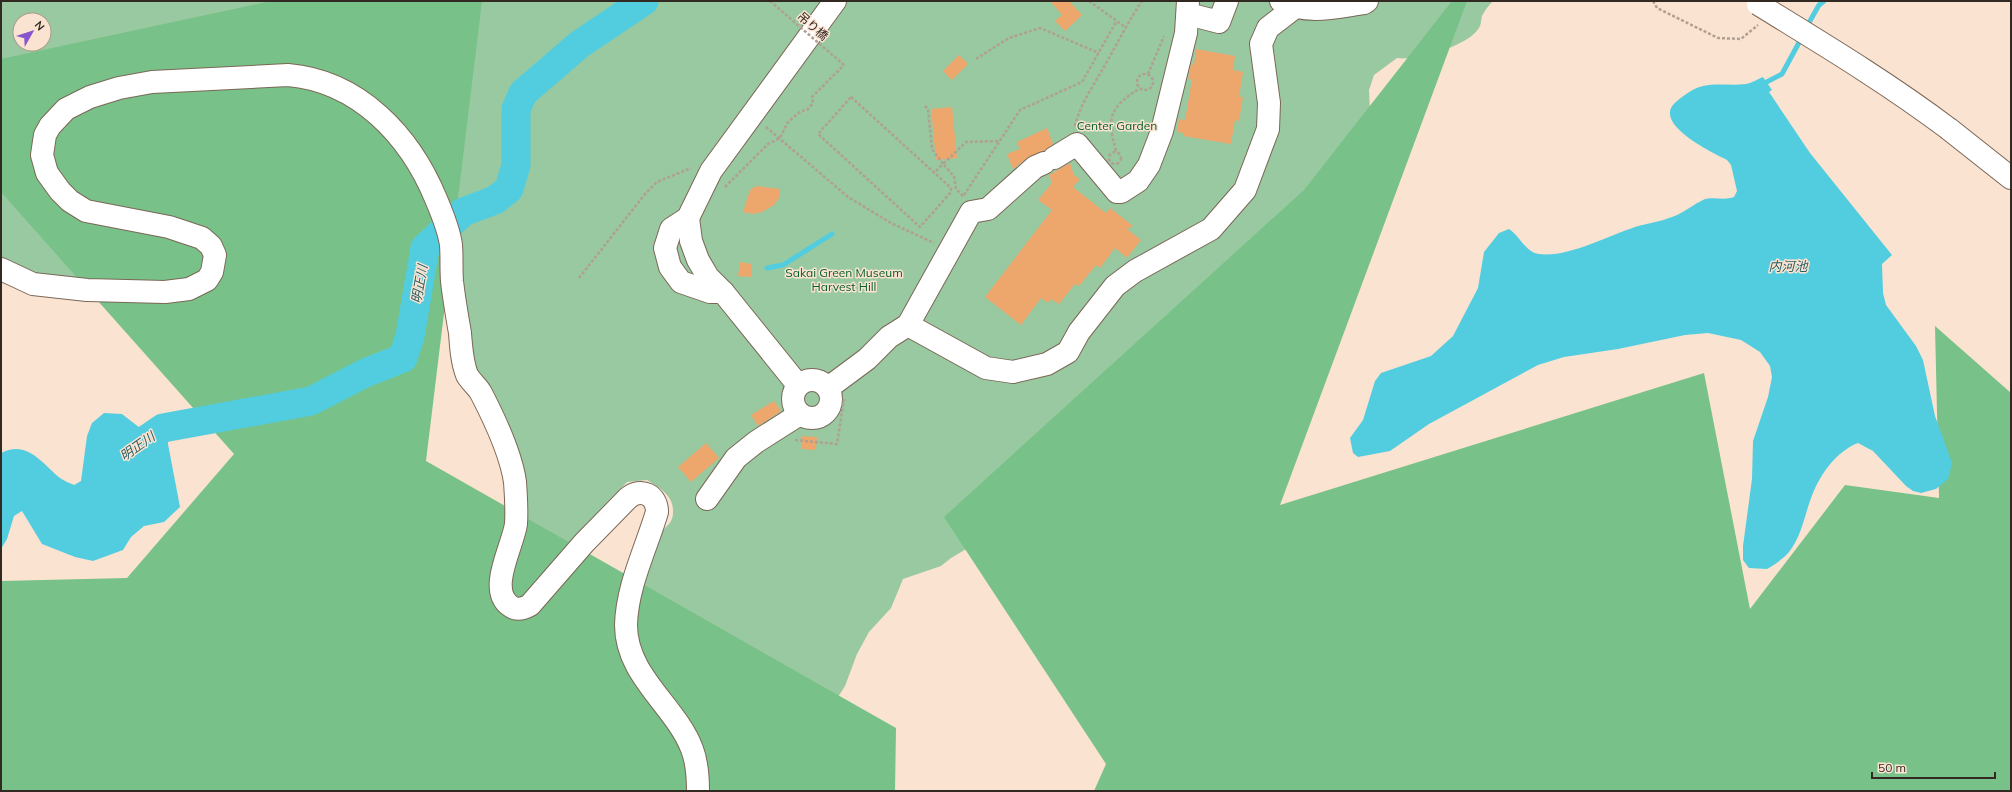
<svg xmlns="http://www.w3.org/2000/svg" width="2012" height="792" font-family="Mulish,'Noto Sans JP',sans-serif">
  <rect width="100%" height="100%" fill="#fbe3d1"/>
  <!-- green -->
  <path fill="#98c9a1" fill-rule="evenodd" d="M1,1H1493C1489,5 1485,10 1482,16C1481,20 1481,25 1479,28C1468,46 1417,61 1397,58L1374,75L1369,90L1371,135L998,530L951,558L941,566L903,579L891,608L869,632L857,654L845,686L838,697L636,609C643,585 648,559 658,537C662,527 673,526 673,512C674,495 659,488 647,480L627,482L599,511L562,556L526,534L473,373L465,307L35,274L1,261ZM20,20H44V44H20Z"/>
  <!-- forest -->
  <g fill="#78c188">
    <path d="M271,1H482L426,461L896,728L895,791H1V581L127,578L234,454L1,192V59Z"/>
    <path d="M1452,1H1467L1280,505L1704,373L1750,609L1845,485L1939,498L1935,326L2011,393V791H1094L1106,764L944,517L1304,190Z"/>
  </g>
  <!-- water -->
  <g fill="#52cddf">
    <path d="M1763,77L1772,90L1769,92L1810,153L1892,255L1882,264L1883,293L1886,305L1916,346L1923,360L1935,416L1952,463L1948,479L1936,489L1921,493L1913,491L1906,486L1873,451L1858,443C1835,452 1818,477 1810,501C1804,518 1801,537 1789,552C1783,559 1774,565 1767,569L1749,568L1743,560V546L1752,479L1753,441L1768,397L1772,377L1770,366L1760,352L1741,340L1708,333L1685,335L1618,349L1564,357L1538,365L1429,424L1390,451L1358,457L1353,453L1350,438L1363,420L1375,381L1381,373L1431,356L1453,336L1478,288L1484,252L1499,233L1509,229C1520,236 1526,253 1539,254C1567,258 1608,236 1635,227C1649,223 1664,221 1677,215C1686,211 1694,204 1703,200C1712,196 1724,201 1734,197L1737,191L1731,165L1727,160C1712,152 1649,123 1677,101C1684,95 1694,88 1703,86C1717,83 1732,86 1746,84C1752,83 1758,79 1763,77Z"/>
    <path d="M104,413L122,414L140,428L164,423L180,507L164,522L144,526L131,537L123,550L93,561L75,557L42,544L22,511L14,516L7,539L1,549V453C27,439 43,464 60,478C64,481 70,483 74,485L81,481L87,436L92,423Z"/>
  </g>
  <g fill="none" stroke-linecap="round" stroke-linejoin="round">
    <!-- stream -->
    <g stroke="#52cddf" stroke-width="5">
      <path d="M1806,28L1819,5L1824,1"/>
      <path d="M1761,85L1782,74L1802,37"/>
      <path d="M767,268L783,265L832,234"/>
    </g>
    <!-- river -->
    <path stroke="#52cddf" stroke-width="29" d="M131,450L163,428L311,401L365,373L403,358L410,336L425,248L463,212L495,200L509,189L516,165V109L523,93L580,44L644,1"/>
  </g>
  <!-- building -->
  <g fill="#eda76d">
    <path d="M1050,1H1069L1082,15L1065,31L1055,21L1062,15Z"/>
    <path d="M1196,49L1235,56L1233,70L1243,72L1239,97H1243L1239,121L1235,120L1231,144L1183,136V133L1177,132L1179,119L1185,120L1192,79H1188L1191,64L1194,65Z"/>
    <path d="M959,55L968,64L952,80L943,71Z"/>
    <path d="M952,107L957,158L936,160L931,109Z"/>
    <path d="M1047,128L1053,144L1044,151L1030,156L1013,169L1007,154L1020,149L1017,142Z"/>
    <path d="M1070,163L1074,175L1080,179L1073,187L1106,213L1110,208L1133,226L1127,229L1141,240L1127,258L1115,248L1100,268L1096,265L1079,286L1075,284L1059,304L1051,299L1048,303L1041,298L1021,325L985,297L1052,210L1038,200L1052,183L1049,175Z"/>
    <path d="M756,186L780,189L779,198L774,205L762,212L753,214L743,212L750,190Z"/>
    <path d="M740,262L752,264L751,277L738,276Z"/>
    <path d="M774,401L781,411L758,426L751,415Z"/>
    <path d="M802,436L817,437L816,450L801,449Z"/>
    <path d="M706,443L719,458L691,482L678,467Z"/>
  </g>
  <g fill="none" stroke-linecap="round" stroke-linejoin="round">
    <!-- minor casing -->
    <g stroke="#7b6757" stroke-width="24">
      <g id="minor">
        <path d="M1281,1C1308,15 1336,7 1364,3L1367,1"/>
        <path d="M1188,14L1219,22L1227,1"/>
        <path d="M1949,129L2011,178"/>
        <path d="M1054,158L1077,144L1117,192H1121L1138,181L1149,165L1162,131L1186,33L1188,1"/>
        <path d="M688,218L691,241L698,260L708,277L723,292L798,385"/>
        <path d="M1,269L33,284L87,290L165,292L189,289L207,280L212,272L215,255L211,246L202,238L169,227L86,211L70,201L60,191L47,173L42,155L45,135L50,126L66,109L90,97L119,88L152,82L288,75C359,81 410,136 436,199C442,213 449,230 451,245C452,257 451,269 452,281C454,299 457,316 460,333C461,347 462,362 467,375C471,382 478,387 481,393C494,418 511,454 515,482C516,496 517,510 516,524C513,546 488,588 509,605C516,611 523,609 530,605L584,543L628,498C641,487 657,495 657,512C646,549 627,586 626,625C626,676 675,705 692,749C697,762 698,778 698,791"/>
        <path d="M723,292H710L681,282L670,267L665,248L671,229L688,218L711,171L835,1"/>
        <path d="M908,325L986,368L1013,372L1047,364L1068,352L1079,332L1115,286L1135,271L1211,229L1245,190L1268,129L1269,103L1261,44L1268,28L1294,8"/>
        <circle cx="812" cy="399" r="19"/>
        <path d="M828,388L867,359L889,337L908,325L971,212L988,209L1035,167L1044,163"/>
        <path d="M707,499L736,458L756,442L800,414"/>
      </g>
    </g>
    <!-- path -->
    <g stroke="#b19f91" stroke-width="2.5" stroke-dasharray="3 2" stroke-linecap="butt">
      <path d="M1089,1L1125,27"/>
      <path d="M1653,1L1657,8L1718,38L1741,39L1758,25"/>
      <path d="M976,59L1009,38L1040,28L1099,53"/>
      <circle cx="1145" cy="82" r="8"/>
      <path d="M1148,74L1164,36"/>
      <path d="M851,97L951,188V192L920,227L818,134Z"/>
      <path d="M925,106L928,109L932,149L943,164L934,173"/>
      <path d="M1075,126C1080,104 1094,85 1105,65C1117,44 1128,22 1142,1"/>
      <path d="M766,127L848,197L891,223L934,243"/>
      <path d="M1116,151C1106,116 1110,108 1140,88"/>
      <circle cx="1115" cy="158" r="6"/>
      <path d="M725,187L768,144L780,138L788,122L801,111L807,110L813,103L812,97L844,65"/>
      <path d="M964,195L1020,110L1082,82L1116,22"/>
      <path d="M963,196L956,189L954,176L943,164L966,142L1000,141"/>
      <path d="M579,278L645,194L657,182L691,168"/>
      <path d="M795,440L837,444L844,399"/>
    </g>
    <!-- minor -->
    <use href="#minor" stroke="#fff" stroke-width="22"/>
    <!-- minor-bridge casing -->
    <g stroke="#7b6757" stroke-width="24" stroke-linecap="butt">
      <path id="minor-bridge" d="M1758,4C1823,44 1888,83 1949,129"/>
    </g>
    <!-- path-bridge -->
    <path stroke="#b19f91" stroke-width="2.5" stroke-dasharray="3 2" stroke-linecap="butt" d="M770,1L844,65"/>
    <!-- minor-bridge -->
    <use href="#minor-bridge" stroke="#fff" stroke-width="22"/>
  </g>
  <g text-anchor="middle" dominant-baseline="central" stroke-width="3" stroke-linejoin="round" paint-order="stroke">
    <!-- street labels -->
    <g font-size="12" fill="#322922" stroke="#fbe3d1">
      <text transform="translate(813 26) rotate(41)">吊り橋</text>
    </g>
    <!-- park labels -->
    <g font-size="12" fill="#055d28" stroke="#fbe3d1">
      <text x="1117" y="125">Center Garden</text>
      <text x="844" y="272">Sakai Green Museum<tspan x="844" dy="14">Harvest Hill</tspan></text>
    </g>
    <!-- water labels -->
    <g font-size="13" font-style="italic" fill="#2a5e66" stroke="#fbe3d1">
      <text x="1788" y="266">内河池</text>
      <text transform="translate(419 284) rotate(-80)">明正川</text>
      <text transform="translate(137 446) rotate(-35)">明正川</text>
    </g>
  </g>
  <!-- border -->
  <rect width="2012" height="792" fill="none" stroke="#322922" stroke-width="4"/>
  <!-- north arrow -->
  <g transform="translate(32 32) rotate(51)"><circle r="19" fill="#fbe3d1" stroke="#ab998b"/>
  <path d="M0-3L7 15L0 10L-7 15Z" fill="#8955cd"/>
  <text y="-6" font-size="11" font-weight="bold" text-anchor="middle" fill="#322922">N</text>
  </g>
  <!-- scale -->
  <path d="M1872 772v6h123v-6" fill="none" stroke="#322922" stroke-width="2"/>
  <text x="1878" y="772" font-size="12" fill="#322922" stroke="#fbe3d1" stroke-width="3" paint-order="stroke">50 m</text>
</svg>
